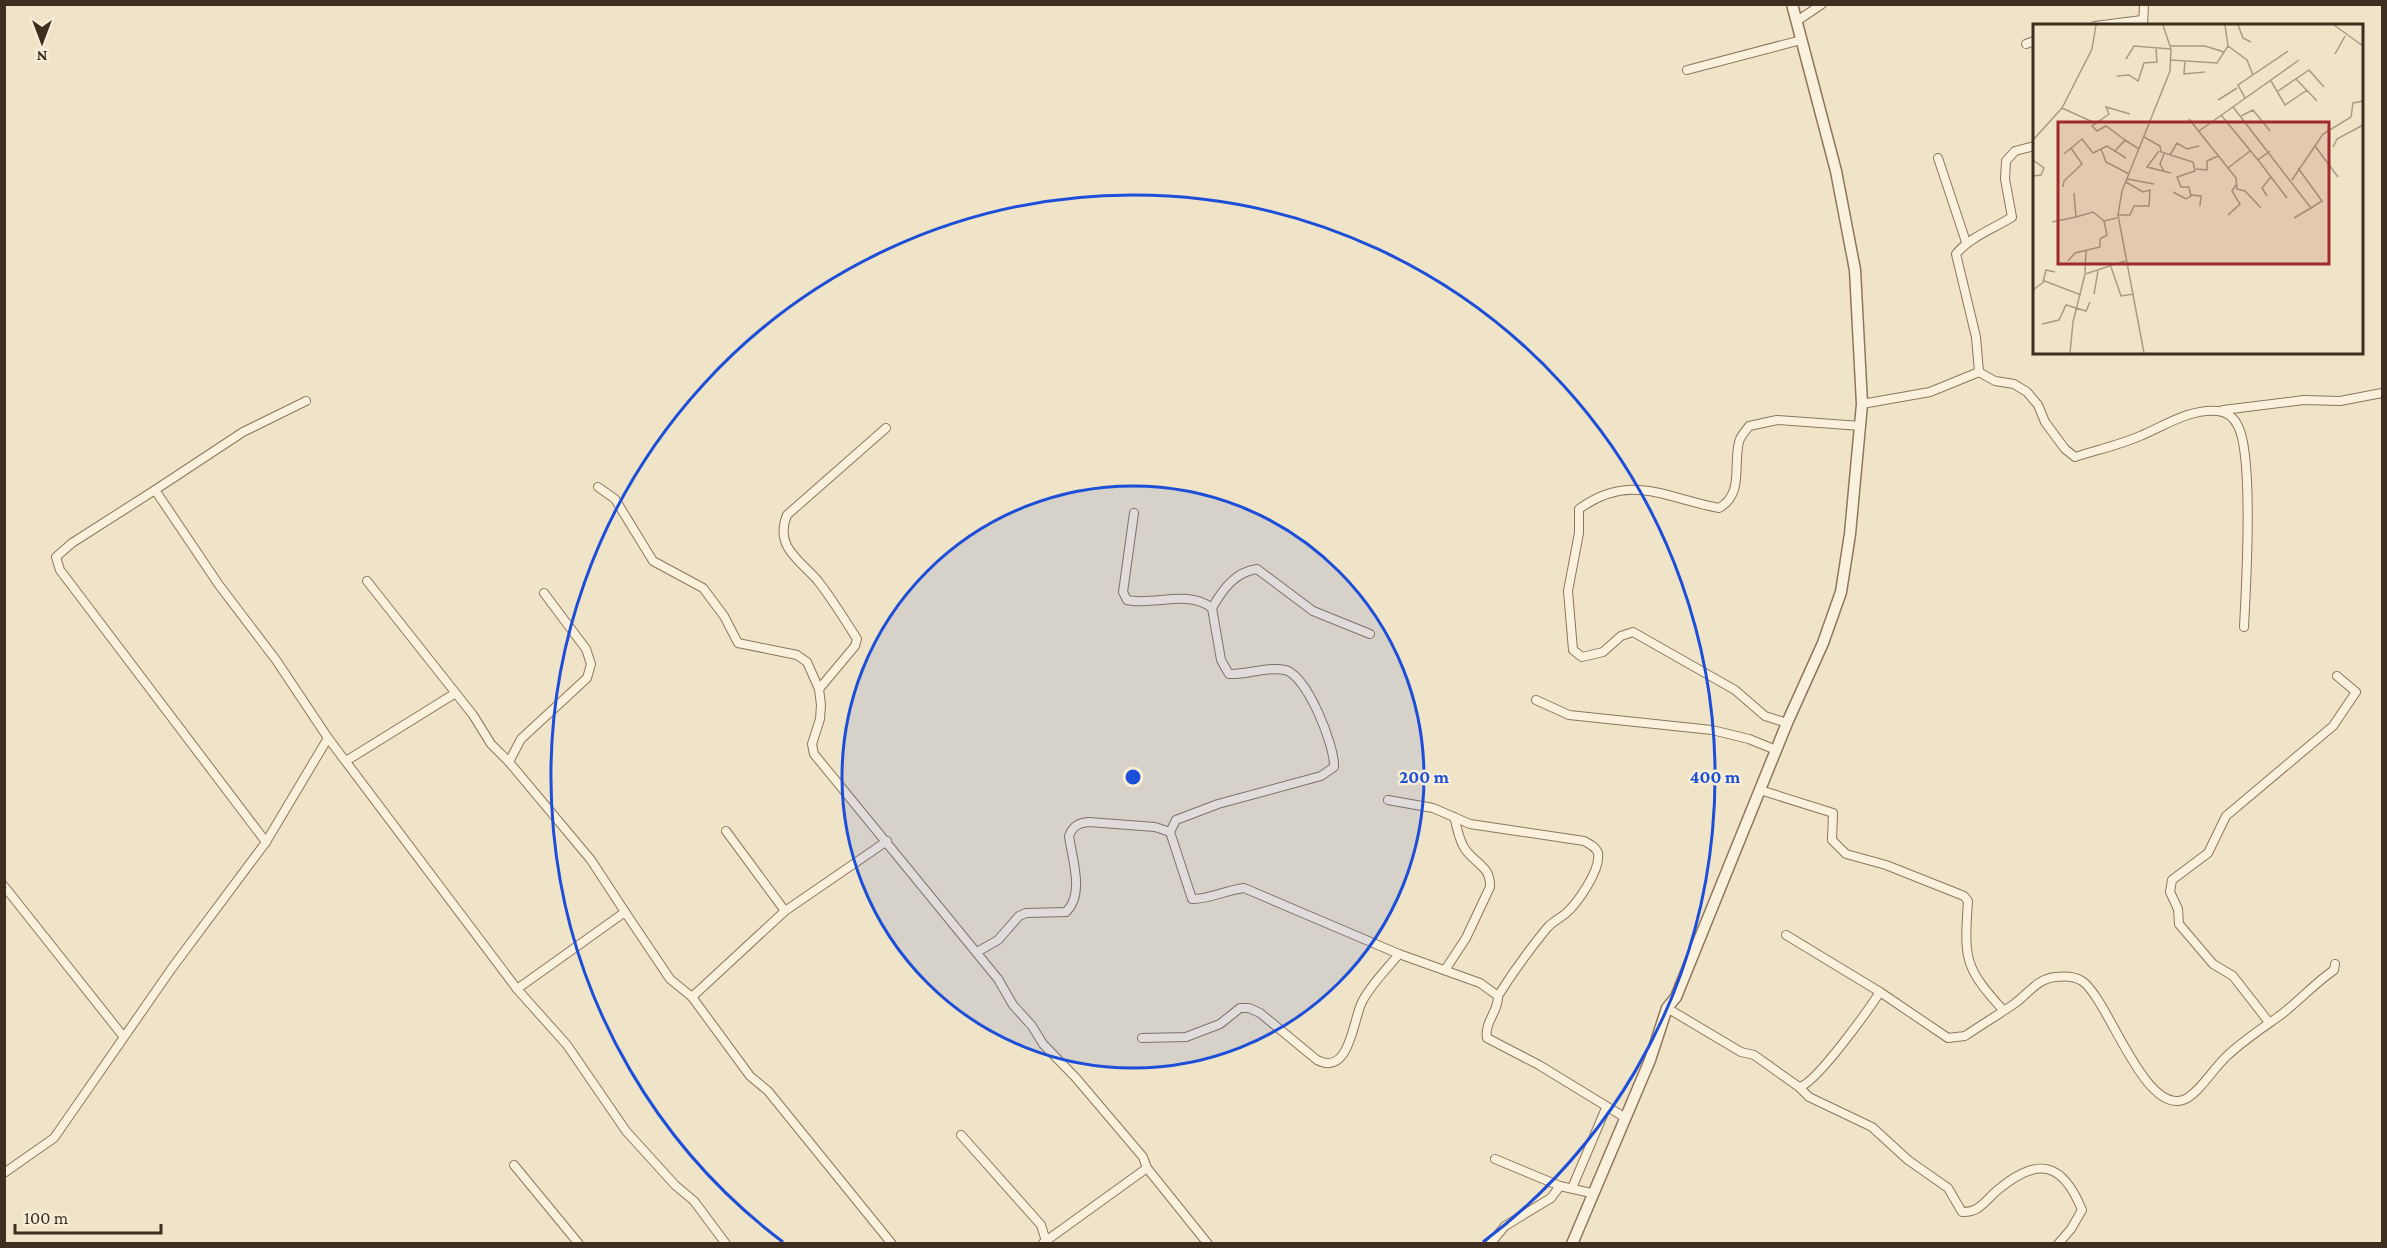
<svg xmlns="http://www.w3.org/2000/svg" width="2387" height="1248" font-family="'Crimson Pro',serif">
  <rect width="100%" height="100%" fill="#f0e4c8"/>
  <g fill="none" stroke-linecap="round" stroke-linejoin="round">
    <!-- minor casing -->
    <g stroke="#8d765c" stroke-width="10">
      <g id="minor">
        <path d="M1797,21L1822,4"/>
        <path d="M2095,26L2142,20"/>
        <path d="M2143,26L2144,4"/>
        <path d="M2026,44L2034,41"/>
        <path d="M1687,70L1801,40"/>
        <path d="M1938,158L1966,242"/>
        <path d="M1979,372L1995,381L2014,384L2027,392L2038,405L2045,422L2065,449L2075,457C2096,450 2120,445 2140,436C2164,426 2191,408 2218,411C2227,412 2234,418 2238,426C2254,457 2246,588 2244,627"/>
        <path d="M306,401L243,432L155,490L219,585L276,660L328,738L517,989L567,1045L626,1131L675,1185L694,1201L726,1244"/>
        <path d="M1862,404L1930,392L1979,372L1976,337L1956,254C1970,237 1993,229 2012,217L2005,179L2006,161L2015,151L2034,146"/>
        <path d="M2223,410L2304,400L2340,401L2382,393"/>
        <path d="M598,487L615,499L653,561L703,588L724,616L738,643L797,655L807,662L819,689L821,705L820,719L812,744L814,754L998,979L1013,1005L1032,1026L1043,1044L1076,1078L1143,1157L1147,1168L1208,1244"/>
        <path d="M155,490L72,543L56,557L60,570L266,842"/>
        <path d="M1134,513L1123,592L1127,600C1154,606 1188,589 1212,608"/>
        <path d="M367,581L473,715L491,744L509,762L591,860L625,912L517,989"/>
        <path d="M1370,634L1313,611L1257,569C1235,572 1223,589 1212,608L1221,660L1229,674C1248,675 1266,666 1285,670C1307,675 1335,746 1334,767L1321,776L1218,804L1176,820L1170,832L1192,899C1206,900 1227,890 1244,888L1399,954L1480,983L1498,996C1499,1011 1484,1022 1487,1038L1539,1065L1624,1117"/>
        <path d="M819,689L855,646L857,639C845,620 832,599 818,581C800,560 774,547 787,515L886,428"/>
        <path d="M1536,700L1569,715L1712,730L1749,739L1776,750"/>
        <path d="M1787,723L1765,716L1735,690L1633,632L1621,636L1603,652L1582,657L1573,650L1568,591L1579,533V509C1630,472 1665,498 1719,508C1744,494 1733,465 1739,442C1740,436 1746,431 1749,426L1777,420L1861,426"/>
        <path d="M346,761L454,694"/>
        <path d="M509,762L521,739L587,678L591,664L586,649L544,593"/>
        <path d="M1760,790L1833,813L1832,840L1846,854L1886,865L1964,896L1968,901C1964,959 1964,967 2003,1010"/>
        <path d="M1388,800L1433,808L1470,824L1584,841C1590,844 1596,847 1598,853C1601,870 1577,904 1565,914C1559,919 1552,922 1547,928C1529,950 1513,972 1498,996"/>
        <path d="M726,831L785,911"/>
        <path d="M4,886L123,1036"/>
        <path d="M625,912L670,979L692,997L750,1076L768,1091L892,1244"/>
        <path d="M1786,935L1880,992L1948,1038L1965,1036C1981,1025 1998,1015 2014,1004C2028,994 2037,979 2055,977C2063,976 2075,976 2082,981C2108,998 2143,1113 2183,1100C2198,1095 2215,1066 2228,1055C2244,1040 2264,1027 2282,1014C2300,1000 2315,983 2334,970L2335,964"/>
        <path d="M977,952L998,940L1019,916L1026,913L1066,912C1085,894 1072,859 1069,836C1073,826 1078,823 1089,822L1155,827L1170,832"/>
        <path d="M1445,970L1466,938L1490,887C1491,866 1475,864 1465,849C1459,841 1457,826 1454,817"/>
        <path d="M692,997L785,911L887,841"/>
        <path d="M1667,1008L1741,1052L1754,1055L1799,1087C1815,1085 1869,1009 1880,992"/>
        <path d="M2268,1021L2233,976L2213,964L2179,924L2178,909L2170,892L2172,880L2208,853L2226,816L2333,726L2356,692L2337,676"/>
        <path d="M1142,1038L1186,1037L1220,1024L1240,1008H1249L1260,1013L1317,1060C1350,1077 1353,1019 1362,1002C1371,984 1387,969 1399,954"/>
        <path d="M1799,1087L1809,1097L1872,1127L1908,1160L1948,1188L1962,1212C1980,1213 1986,1199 1999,1189C2039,1156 2063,1163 2082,1210L2071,1229L2058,1244"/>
        <path d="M961,1135L1041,1225L1046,1241"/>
        <path d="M1495,1159L1560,1186L1591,1193"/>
        <path d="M514,1165L579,1244"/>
        <path d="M4,1173L54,1138L172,968L266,842L328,738"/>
        <path d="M1572,1188L1606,1108"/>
        <path d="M1043,1243L1147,1168"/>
        <path d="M1490,1244L1505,1226L1551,1198L1560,1186"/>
      </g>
    </g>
    <!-- tertiary casing -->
    <g stroke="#8d765c" stroke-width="13">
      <path id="tertiary" d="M1572,1244L1650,1060L1667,1008L1676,997L1787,723L1823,643L1841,592L1850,534L1862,404L1855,270L1836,171L1792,4"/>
    </g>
    <!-- minor -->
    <use href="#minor" stroke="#faf1dc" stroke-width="8"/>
    <!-- tertiary -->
    <use href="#tertiary" stroke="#faf1dc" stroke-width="10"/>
  </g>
  <!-- distance rings -->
  <circle cx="1133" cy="777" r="291" fill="#1d4ed8" fill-opacity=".12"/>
  <g fill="none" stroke="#1d4ed8" stroke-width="3">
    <circle cx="1133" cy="777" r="291"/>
    <path d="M783 1242A582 582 0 1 1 1483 1242"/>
  </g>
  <!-- overview -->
  <g transform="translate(2033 24)">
    <rect width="330" height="330" fill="#f0e4c8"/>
    <path fill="none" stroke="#a89b85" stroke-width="1.5" d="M192,1L195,22M205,1L210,14L218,18M301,1L330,22M137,22H172L191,28M302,30L312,12M93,35L101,22L138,25M138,36L184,39L195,22L214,36L220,51M152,37L151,50L172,48M84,52L96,51L105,57L111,39L124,38L123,25M263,55L284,77M238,57L252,81L274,66M245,67L276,46L291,63M212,74L205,61L255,27M185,76L204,64M200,83L278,184L261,194M29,84L62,99M188,91L225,136M208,92L220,86L237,107M156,95L203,154L204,165L212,167L228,184M166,107L266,36M111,113L127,122L128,128L160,138L162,147L144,153L148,163H156L158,172L153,175L140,168M0,116L29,84L59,25L63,1M92,116L73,102L64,107L59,102L76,90L73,83L97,90M282,122L305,153M300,123L304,115L330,101M68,125L73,138L96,150M82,127L92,116L106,125M126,127L114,143L138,149M237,127L225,136L254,174M31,130L49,115L60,129L74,122L93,134M137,131L144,119L154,125L166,122M0,136L11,144L8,151L0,152M195,144L217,127M265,144L289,177L278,184M163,145L174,146V137L185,132M131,147L127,140L131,130M94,155L121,160M259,156L290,110L318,93L320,79L330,77M30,163L31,157L49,140L38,124M41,169L43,193L60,188L71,197M158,171L168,172L167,182M234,172L229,164L238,153M85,191H97L101,182H116L117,166L110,168L93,158M195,191L207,180L199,167L203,161M19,198L43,193M35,237L42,229L67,223V215L74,211L71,197L84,194M78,243L88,272L101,270M52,249L53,227M10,258L13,246L22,248M0,266L12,257L48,271M61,270L65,247M9,300L26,296L33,281L53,287L57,278M37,329L40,298L52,250L92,237M111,329L85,191L89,167L137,47L138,25L130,1"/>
    <path fill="#9e2a2b" fill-opacity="0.15" stroke="#9e2a2b" stroke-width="3" d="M25,98H296V240H25Z"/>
    <rect width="330" height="330" fill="none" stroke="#3d2e20" stroke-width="3"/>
  </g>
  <circle cx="1133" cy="777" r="9" fill="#1d4ed8" stroke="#f7eed8" stroke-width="3"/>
  <g font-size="18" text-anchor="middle" font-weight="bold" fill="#1d4ed8" stroke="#f7eed8" stroke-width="5" stroke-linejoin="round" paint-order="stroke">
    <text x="1424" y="783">200 m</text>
    <text x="1715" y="783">400 m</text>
  </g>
  <!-- border -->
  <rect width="2387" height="1248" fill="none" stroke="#3d2e20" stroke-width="12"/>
  <!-- north arrow -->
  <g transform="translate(42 42) rotate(180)" stroke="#f7eed8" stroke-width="4.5" paint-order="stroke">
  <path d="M0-4.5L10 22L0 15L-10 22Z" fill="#3d2e20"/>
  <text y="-9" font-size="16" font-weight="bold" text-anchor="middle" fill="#3d2e20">N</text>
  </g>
  <!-- scale -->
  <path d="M15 1224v9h146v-9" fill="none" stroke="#3d2e20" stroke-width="3"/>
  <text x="24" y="1224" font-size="18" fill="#3d2e20" stroke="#f7eed8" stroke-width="4.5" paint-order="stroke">100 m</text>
</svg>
